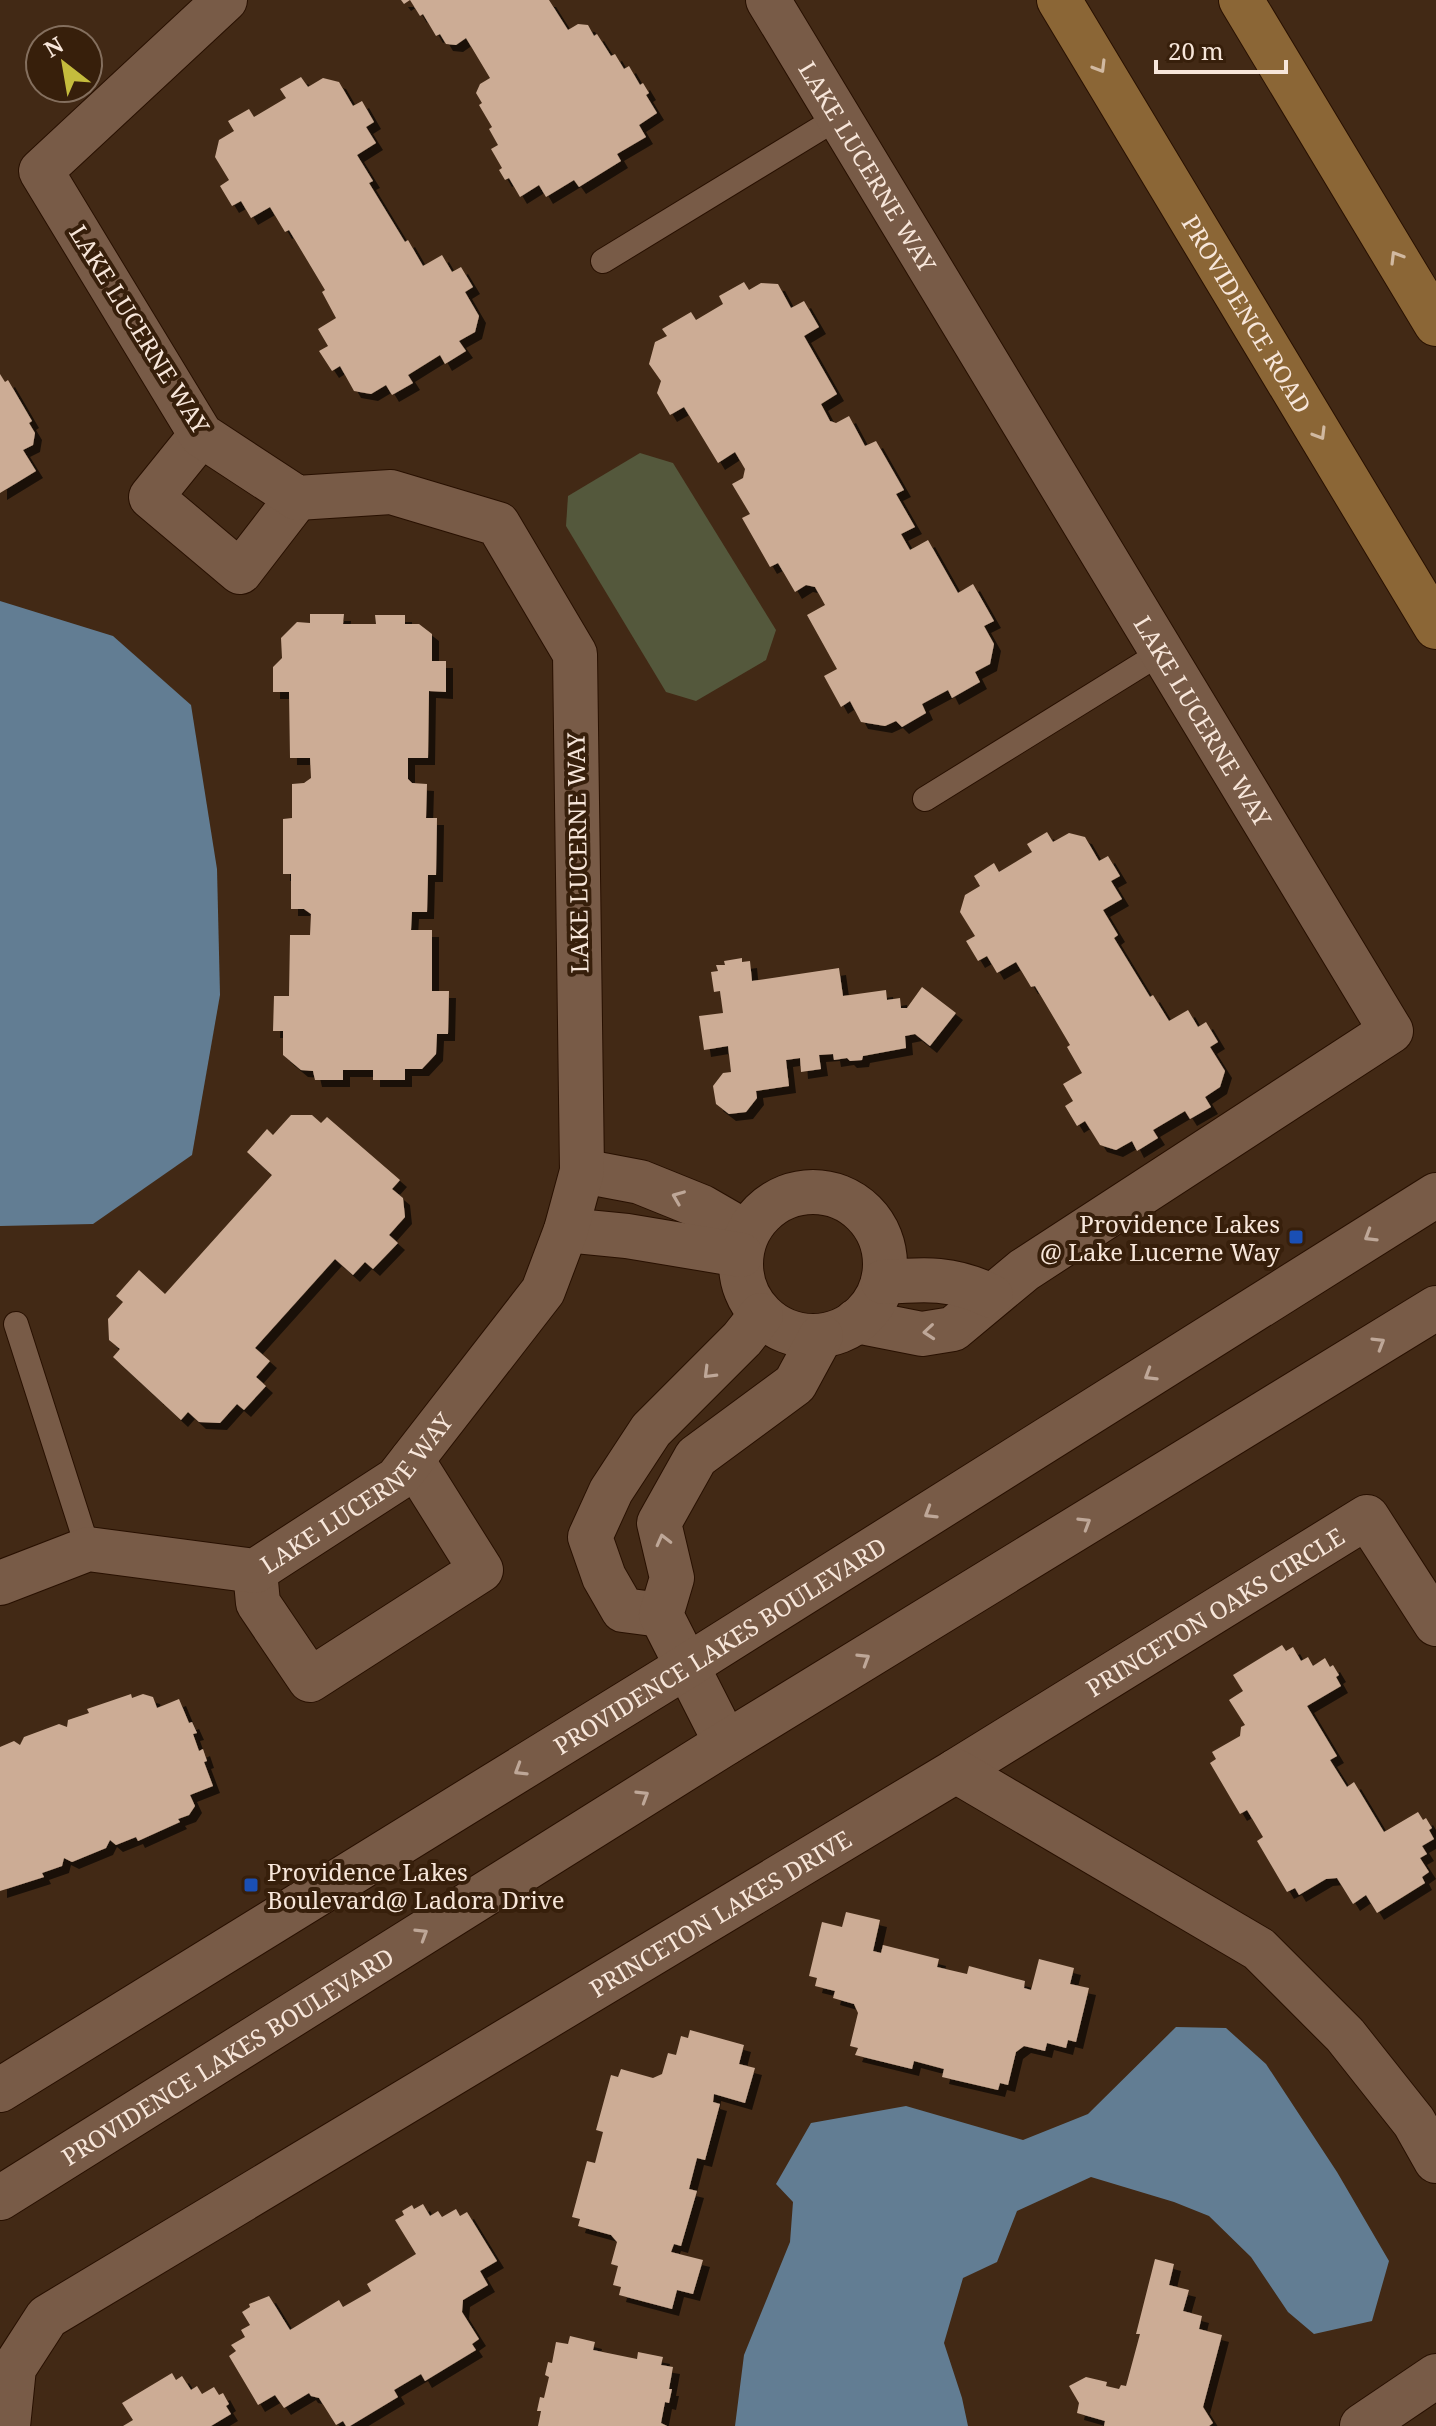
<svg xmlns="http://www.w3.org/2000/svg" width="1436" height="2426" font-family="'Noto Serif',serif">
  <defs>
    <filter id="shadow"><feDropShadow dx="7" dy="7" stdDeviation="0" flood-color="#0009"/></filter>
  </defs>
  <rect width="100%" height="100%" fill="#422915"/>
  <!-- park -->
  <path fill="#54583c" d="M640,453L673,463L776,630L766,660L696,701L666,692L566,526L568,496Z"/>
  <!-- water -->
  <g fill="#627d93">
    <path d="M0,601L113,636L191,705L217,869L220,995L192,1155L93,1224L0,1226Z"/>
    <path d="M1176,2027L1226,2028L1266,2064L1337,2172L1389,2261L1372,2321L1314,2334L1288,2312L1251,2257L1209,2216L1174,2202L1091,2177L1017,2211L997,2262L963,2278L944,2343L962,2398L968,2426H735L744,2355L790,2242L793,2202L776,2184L811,2123L906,2106L1023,2140L1088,2114Z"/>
  </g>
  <!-- building -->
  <g fill="#ccac95" filter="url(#shadow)">
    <path d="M401,0H549L568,30L578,24L588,25L594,36L597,34L611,56L615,54L624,69L629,66L640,85L643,83L649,93L646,95L657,113L639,125L646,137L617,154L621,161L579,187L574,180L546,197L539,185L520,197L509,178L505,180L499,170L502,168L491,149L498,145L489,129L492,127L479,105L482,103L476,93L480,84L490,78L466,38L456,45L446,44L440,34L436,36L423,14L420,16L410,0L404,4Z"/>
    <path d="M301,77L308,87L323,78L339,82L353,106L362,101L374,122L366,127L376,143L357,155L373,181L369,183L405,242L408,240L423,266L442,255L452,272L461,267L473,287L465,292L479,316L475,332L459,341L466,351L445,364L440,355L408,375L413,383L392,395L386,385L371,394L354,391L340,366L332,371L319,351L328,346L318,329L336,318L322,292L325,290L289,230L285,232L270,207L251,218L241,201L232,206L220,186L229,180L215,157L219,140L234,131L228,121L249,109L254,117L286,98L280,89Z"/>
    <path d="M744,282L749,290L761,283L778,284L791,308L804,301L819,327L804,336L837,394L821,404L830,421L836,423L849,416L865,446L876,441L904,490L896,494L915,527L901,534L910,550L928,540L958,593L973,584L994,621L984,626L994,644L990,664L975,672L980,682L952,698L948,690L922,704L926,713L902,727L896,721L885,726L861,722L850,701L841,707L824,676L837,669L807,615L825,605L815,587L806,585L795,592L778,563L770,567L742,518L750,514L732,484L743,478L745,469L735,452L718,463L684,407L670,415L657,393L661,381L649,364L655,342L667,336L662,329L691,312L696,320L723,304L719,296Z"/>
    <path d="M0,374L5,382L8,380L32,421L29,423L35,433L33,445L23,450L36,471L0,493Z"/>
    <path d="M310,614H344L343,624H376L375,615H405V624H419L432,634V661H446V692L429,691L428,758H408V779L412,783L427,784L426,818H437L436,875H428L427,912H412L411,930H432V991H449L448,1034H437L436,1054L422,1069H405V1080H373V1070H343V1080H315L313,1071L301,1070L283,1055V1031H273L274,996H289L290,935H310L311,914L304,909H291V874H283V819L292,818V784L304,783L311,778L310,758H290L289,692H273V667L282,658L281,638L297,622L310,623Z"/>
    <path d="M1047,832L1053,842L1069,833L1085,837L1099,861L1108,856L1120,876L1111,881L1122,899L1103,910L1118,935L1114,938L1150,997L1153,995L1169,1021L1188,1010L1198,1027L1206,1022L1218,1042L1210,1047L1225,1071L1220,1087L1205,1097L1211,1107L1190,1119L1185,1111L1153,1130L1158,1138L1137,1151L1132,1141L1116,1150L1100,1145L1085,1121L1077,1126L1065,1106L1073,1101L1063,1084L1082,1073L1067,1047L1070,1045L1035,986L1031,987L1016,962L997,973L987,956L978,961L966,941L975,936L960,912L965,895L980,886L974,876L994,863L999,872L1032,852L1027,844Z"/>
    <path d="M742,958V962L750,961L752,981L839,968L843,996L886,990L887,1000L900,998L901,1008H907L922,987L956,1013L930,1046L915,1034L905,1036L906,1048L863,1056L862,1060L850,1061L847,1058L834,1060L833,1054L819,1055L821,1069L801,1072L800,1058L786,1060L789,1086L756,1091L757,1098L746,1112L729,1114L716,1104L713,1086L723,1073L731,1072L728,1046L704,1050L699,1016L723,1013L720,991L714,992L711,972L718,971L716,965H725L724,961Z"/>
    <path d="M291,1115H312L321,1123L327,1117L400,1180L392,1189L403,1198L405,1217L389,1235L398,1243L373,1269L365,1262L353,1275L335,1259L255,1348L270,1361L256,1377L266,1386L244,1410L237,1404L220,1423L199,1422L188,1412L181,1420L113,1357L120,1349L109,1340L108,1319L123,1302L116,1296L139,1270L165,1294L272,1175L247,1152L267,1129L273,1135Z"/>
    <path d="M1282,1645L1286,1651L1293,1647L1301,1661L1308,1657L1313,1666L1325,1658L1330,1667L1333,1665L1339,1675L1336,1677L1341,1686L1307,1706L1337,1756L1330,1760L1347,1787L1354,1782L1384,1832L1418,1812L1423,1820L1426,1818L1432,1828L1429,1830L1434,1839L1422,1846L1427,1854L1420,1858L1429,1872L1422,1877L1425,1883L1377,1913L1366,1895L1353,1904L1337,1878L1326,1879L1299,1895L1295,1888L1287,1892L1257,1841L1263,1837L1247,1810L1240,1814L1210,1763L1216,1759L1212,1752L1240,1736L1241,1727L1245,1725L1229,1700L1243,1691L1233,1675Z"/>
    <path d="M131,1694L132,1698L143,1694L153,1697L157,1708L179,1699L189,1723L192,1722L197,1733L193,1734L199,1751L203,1749L207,1761L204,1762L213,1786L190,1795L195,1806L189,1815L178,1819L180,1822L138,1841L136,1837L116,1845L110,1840L106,1848L72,1862L64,1858L62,1866L42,1873L44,1877L0,1891V1747L14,1741L20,1745L24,1737L59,1724L67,1727L68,1720L89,1713L87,1709Z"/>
    <path d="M846,1912L880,1920L873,1951L881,1953L883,1945L939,1959L937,1967L967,1974L969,1966L1025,1981L1024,1988L1031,1990L1039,1959L1074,1968L1070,1984L1089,1988L1076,2042L1068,2040L1066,2048L1047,2043L1045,2051L1024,2046L1016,2052L1008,2085L1000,2083L998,2090L942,2077L944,2069L914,2061L912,2069L855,2055L858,2048L850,2046L858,2013L854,2004L833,1998L835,1991L815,1986L817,1978L809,1976L822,1922L842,1927Z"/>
    <path d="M690,2030L744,2045L739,2064L755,2068L745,2103L714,2094L713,2102L720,2104L705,2160L697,2158L689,2189L697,2191L681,2246L674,2244L671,2252L703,2260L693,2294L677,2290L672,2309L619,2295L621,2287L613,2285L618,2266L611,2264L617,2242L611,2235L578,2226L580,2219L572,2217L587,2161L595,2163L603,2132L596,2130L611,2075L618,2077L621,2069L653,2078L662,2074L668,2053L676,2055L681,2036L688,2038Z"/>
    <path d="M423,2204L430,2216L438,2211L442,2217L456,2209L460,2216L467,2212L497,2261L480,2271L488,2285L463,2300L462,2312L479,2339L472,2344L476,2350L425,2381L421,2374L394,2390L398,2397L350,2426H346L343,2421L336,2425L319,2398L311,2396L309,2393L284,2408L275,2395L258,2405L229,2356L236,2351L231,2345L245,2337L241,2330L250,2325L242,2312L250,2307L249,2304L269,2296L290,2330L339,2300L343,2307L371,2291L367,2284L416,2254L395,2220L404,2215L402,2211L412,2205L414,2209Z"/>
    <path d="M1155,2259L1174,2264L1169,2285L1189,2290L1183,2311L1202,2316L1199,2329L1222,2335L1203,2407L1213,2423L1209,2426H1104L1105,2421L1077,2413L1079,2403L1069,2386L1086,2377L1107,2382L1106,2386L1119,2389L1121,2385L1126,2386L1140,2334H1136Z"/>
    <path d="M570,2336L595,2342L593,2350L637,2359L638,2352L663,2357L661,2365L673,2367L669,2389H672L669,2403L665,2402L661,2423L667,2426H538L541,2411H537L540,2397L544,2398L549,2377L545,2375L548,2362L552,2363L556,2342L568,2344Z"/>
    <path d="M172,2373L176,2380L182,2376L191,2390L197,2386L202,2394L214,2387L219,2395L223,2393L229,2404L226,2406L231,2414L211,2426H123L133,2420L122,2403Z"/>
  </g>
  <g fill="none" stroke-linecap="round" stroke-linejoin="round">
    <!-- service casing -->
    <g stroke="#281000" stroke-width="26">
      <g id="service">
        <path d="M603,261L839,117"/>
        <path d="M925,799L1162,652"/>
        <path d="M16,1324L88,1549"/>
      </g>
    </g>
    <!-- minor casing -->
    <g stroke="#281000" stroke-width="46">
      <g id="minor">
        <path id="s1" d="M768,0L1391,1031L1024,1270L953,1329L922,1334L856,1321"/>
        <path d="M201,435L151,497L240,572L297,498"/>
        <path d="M582,1171L640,1182L702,1207L747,1233"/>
        <circle cx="813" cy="1264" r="72"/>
        <path d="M566,1230L627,1236L741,1255"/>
        <path d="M883,1282C926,1279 952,1277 991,1296"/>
        <path d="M255,1571L258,1603L310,1680L481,1570L412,1460"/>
        <path id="s2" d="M0,1583L88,1549L255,1571L397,1479L543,1291L566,1230L582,1171L575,654L498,524L391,492L297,498L201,435L41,171L225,0"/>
        <path d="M661,1615L623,1610L604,1577L590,1537L611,1491L651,1430L742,1339L761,1315"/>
        <path d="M726,1743L661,1615L672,1578L659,1523L696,1457L795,1384L821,1336"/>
        <path id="s3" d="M956,1771L1367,1517L1436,1624"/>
        <path id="s4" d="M8,2426L14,2368L47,2317L956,1771L1259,1949L1345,2035L1414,2122L1436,2161"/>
        <path d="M1362,2426L1436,2376"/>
      </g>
    </g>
    <!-- tertiary casing -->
    <g stroke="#281000" stroke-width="46">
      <g id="tertiary">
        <path id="s5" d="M0,2090L687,1666L1436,1195"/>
        <path id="s6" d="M0,2198L726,1743L1436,1308"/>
      </g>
    </g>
    <!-- secondary casing -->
    <g stroke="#281000" stroke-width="46">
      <g id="secondary">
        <path id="s7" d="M1059,0L1436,627"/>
        <path d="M1241,0L1436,324"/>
      </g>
    </g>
    <!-- service -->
    <use href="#service" stroke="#785b47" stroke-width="24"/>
    <!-- minor -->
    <use href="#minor" stroke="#785b47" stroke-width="44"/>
    <!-- tertiary -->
    <use href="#tertiary" stroke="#785b47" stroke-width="44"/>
    <!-- secondary -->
    <use href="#secondary" stroke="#8b6636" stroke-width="44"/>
  </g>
  <!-- one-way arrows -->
  <defs><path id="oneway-chevron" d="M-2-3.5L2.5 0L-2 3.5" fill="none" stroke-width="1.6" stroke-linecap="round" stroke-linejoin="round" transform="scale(2)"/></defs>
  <g stroke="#d1b9a1">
    <use href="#oneway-chevron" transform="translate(1100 67) rotate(59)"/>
    <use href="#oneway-chevron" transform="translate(1396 257) rotate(-121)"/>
    <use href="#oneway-chevron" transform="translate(1320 434) rotate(59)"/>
  </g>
  <g stroke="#bea798">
    <use href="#oneway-chevron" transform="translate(678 1197) rotate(-158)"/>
    <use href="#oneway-chevron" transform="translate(1370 1236) rotate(148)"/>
    <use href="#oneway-chevron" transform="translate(929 1332) rotate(175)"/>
    <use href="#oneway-chevron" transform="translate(1379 1343) rotate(-31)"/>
    <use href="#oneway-chevron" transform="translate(709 1373) rotate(135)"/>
    <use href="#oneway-chevron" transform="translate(1150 1375) rotate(148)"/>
    <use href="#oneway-chevron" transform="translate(930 1513) rotate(148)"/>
    <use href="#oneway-chevron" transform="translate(1085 1523) rotate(-32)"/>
    <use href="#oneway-chevron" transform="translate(663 1540) rotate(-104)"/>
    <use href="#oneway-chevron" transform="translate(864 1659) rotate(-32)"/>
    <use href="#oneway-chevron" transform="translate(520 1770) rotate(148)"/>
    <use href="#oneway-chevron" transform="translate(643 1796) rotate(-32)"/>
    <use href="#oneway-chevron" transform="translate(422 1934) rotate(-32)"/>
  </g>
  <!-- markers -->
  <g fill="#1a4fb4" stroke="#371f0b" stroke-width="3">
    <rect x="1288" y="1229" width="16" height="16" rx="4"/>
    <rect x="243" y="1877" width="16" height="16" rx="4"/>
  </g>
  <g text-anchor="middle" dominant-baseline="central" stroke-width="8" stroke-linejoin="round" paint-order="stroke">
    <!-- street labels -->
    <g font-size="24" fill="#f7e6da" stroke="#371f0b">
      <text stroke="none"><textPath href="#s1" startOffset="194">LAKE LUCERNE WAY</textPath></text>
      <text stroke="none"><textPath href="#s7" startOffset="366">PROVIDENCE ROAD</textPath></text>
      <text transform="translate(140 329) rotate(58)">LAKE LUCERNE WAY</text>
      <text stroke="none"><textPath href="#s1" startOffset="842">LAKE LUCERNE WAY</textPath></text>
      <text transform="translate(577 853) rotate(-91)">LAKE LUCERNE WAY</text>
      <text stroke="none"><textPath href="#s2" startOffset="392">LAKE LUCERNE WAY</textPath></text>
      <text stroke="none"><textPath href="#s3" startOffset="304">PRINCETON OAKS CIRCLE</textPath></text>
      <text stroke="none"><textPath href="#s5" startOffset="846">PROVIDENCE LAKES BOULEVARD</textPath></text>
      <text stroke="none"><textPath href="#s4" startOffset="904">PRINCETON LAKES DRIVE</textPath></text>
      <text stroke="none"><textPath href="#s6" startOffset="268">PROVIDENCE LAKES BOULEVARD</textPath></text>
    </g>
    <!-- poi labels -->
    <g font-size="24" fill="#f7e6da" stroke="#371f0b" text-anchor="end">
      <text x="1280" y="1223">Providence Lakes<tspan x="1280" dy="28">@ Lake Lucerne Way</tspan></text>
      <text x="267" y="1871" text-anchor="start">Providence Lakes<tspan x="267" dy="28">Boulevard@ Ladora Drive</tspan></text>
    </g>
  </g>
  <!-- north arrow -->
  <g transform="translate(64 64) rotate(329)"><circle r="38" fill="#371f0b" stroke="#846f5e" stroke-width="2"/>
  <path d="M0-6L14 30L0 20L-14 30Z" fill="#c5bc3d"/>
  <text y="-12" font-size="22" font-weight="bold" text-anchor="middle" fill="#f7e6da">N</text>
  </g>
  <!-- scale -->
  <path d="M1156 60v12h130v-12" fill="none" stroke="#f7e6da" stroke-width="4"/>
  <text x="1168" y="60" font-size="24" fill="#f7e6da" stroke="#371f0b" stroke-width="6" paint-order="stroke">20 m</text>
</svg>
